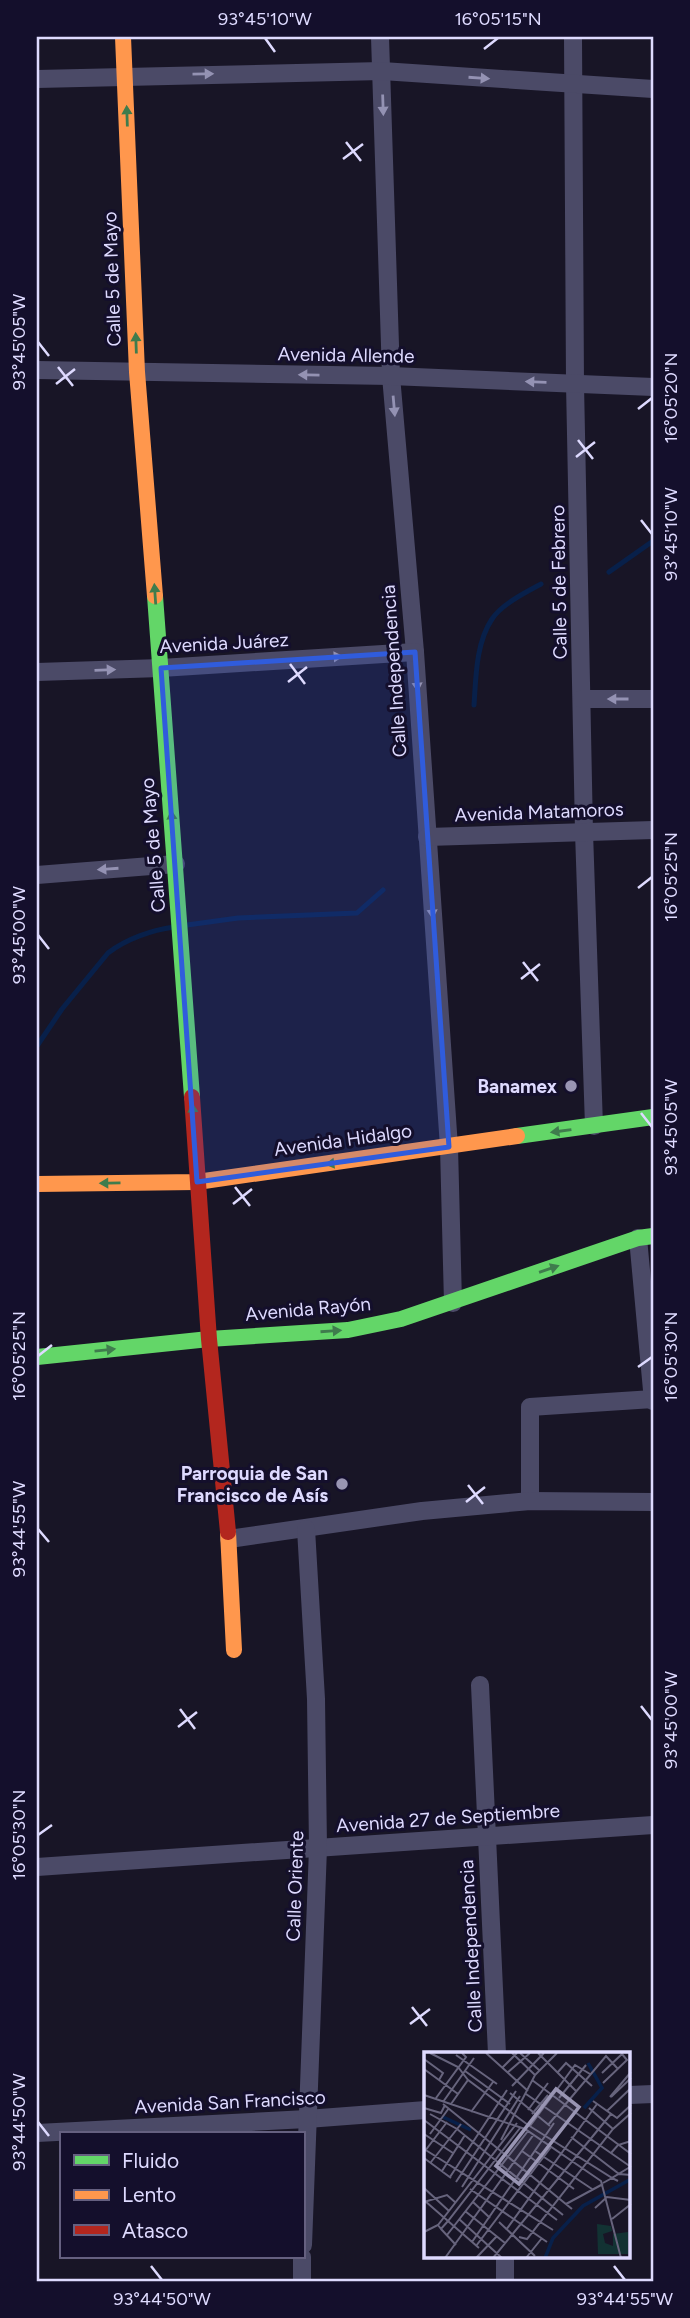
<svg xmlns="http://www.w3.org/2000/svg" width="690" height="2318" font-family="Figtree,sans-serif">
  <rect width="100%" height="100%" fill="#181526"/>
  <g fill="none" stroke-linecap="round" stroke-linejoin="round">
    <!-- stream -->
    <g stroke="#08204a" stroke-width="5">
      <path d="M609,572L653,541"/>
      <path d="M474,705C476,676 476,643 492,619C502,604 526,592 541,584"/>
      <path d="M187,925L238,918L357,913L383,890"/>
      <path d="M37,1046L62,1009L108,953C126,939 152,930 174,927"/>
    </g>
    <!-- street -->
    <g stroke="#4b4a67" stroke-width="18">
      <path d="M380,37L391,376L415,652L449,1147L453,1303"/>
      <path d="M573,37L575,384L584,832L594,1126"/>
      <path d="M37,79L382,71L653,89"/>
      <path d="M37,370L391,376L653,387"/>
      <path d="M37,672L161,668L415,652"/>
      <path d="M582,699H653"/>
      <path d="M427,837L653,830"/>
      <path d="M37,875L176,864"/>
      <path d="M638,1238L653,1401"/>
      <path d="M530,1501V1407L653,1399"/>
      <path d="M229,1539L422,1511L530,1501L653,1502"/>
      <path d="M480,1685L497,2054"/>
      <path d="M37,1867L653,1825"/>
      <path d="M629,2095L653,2094"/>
      <path d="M37,2133L307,2119L426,2110"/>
      <path d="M303,2245L318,1848L316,1699L306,1529"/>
      <path d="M302,2281V2257"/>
      <path d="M505,2281V2257"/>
    </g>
    <!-- fast -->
    <g stroke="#63d668" stroke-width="16">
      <path d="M155,596L192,1097"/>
      <path d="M517,1136L653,1117"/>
      <path d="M37,1357L209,1339L348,1330L401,1319L638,1238L653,1236"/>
    </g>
    <!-- slow -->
    <g stroke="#ff974d" stroke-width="16">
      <path d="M123,37L137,372L155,596"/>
      <path d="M37,1184L197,1182L517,1136"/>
      <path d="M228,1532L234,1650"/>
    </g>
    <!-- jam -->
    <path stroke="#b3261e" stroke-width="16" d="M192,1097L209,1339L228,1532"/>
  </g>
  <!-- one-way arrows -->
  <defs><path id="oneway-solid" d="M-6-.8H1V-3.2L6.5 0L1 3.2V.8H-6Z" transform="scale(1.75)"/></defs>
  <g fill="#9492b3">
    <use href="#oneway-solid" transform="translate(203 74) rotate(-1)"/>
    <use href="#oneway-solid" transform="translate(479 78) rotate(4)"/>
    <use href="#oneway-solid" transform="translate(383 105) rotate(88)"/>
    <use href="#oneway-solid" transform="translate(309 375) rotate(-179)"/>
    <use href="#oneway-solid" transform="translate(536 382) rotate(-178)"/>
    <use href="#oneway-solid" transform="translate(394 406) rotate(85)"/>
    <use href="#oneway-solid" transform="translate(332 657) rotate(-4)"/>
    <use href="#oneway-solid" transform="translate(105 670) rotate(-2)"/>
    <use href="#oneway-solid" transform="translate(417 681) rotate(86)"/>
    <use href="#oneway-solid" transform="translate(618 699) rotate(-180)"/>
    <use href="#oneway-solid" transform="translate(108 869) rotate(176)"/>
    <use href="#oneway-solid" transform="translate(432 908) rotate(86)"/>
  </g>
  <g fill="#3f7c4d">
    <use href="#oneway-solid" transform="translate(127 116) rotate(-92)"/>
    <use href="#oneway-solid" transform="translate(136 343) rotate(-92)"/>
    <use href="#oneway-solid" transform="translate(155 594) rotate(-94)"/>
    <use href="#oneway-solid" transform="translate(172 821) rotate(-94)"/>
    <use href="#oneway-solid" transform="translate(193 1114) rotate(-94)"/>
    <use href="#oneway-solid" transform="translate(561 1131) rotate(172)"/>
    <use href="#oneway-solid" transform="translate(336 1163) rotate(172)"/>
    <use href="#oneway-solid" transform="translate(110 1183) rotate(179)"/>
    <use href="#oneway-solid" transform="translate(549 1269) rotate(-19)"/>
    <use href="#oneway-solid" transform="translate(331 1331) rotate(-4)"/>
    <use href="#oneway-solid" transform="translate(105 1350) rotate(-6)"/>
  </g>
  <!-- marked area -->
  <path fill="#305cdc" fill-opacity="0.2" stroke="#305cdc" stroke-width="5" stroke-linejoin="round" d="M415,652L449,1147L197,1182L161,668Z"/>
  <!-- ticks -->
  <path fill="none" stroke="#dedaff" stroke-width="2.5" d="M265,38L275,52M484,49L498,38M346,142L361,161M343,159L363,144M38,342L49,356M58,367L73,386M56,384L75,369M638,409L652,398M578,440L593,459M576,457L595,442M641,520L652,534M290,664L305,684M288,682L307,667M638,888L652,877M38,935L49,949M523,962L538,981M521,979L540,964M641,1113L652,1127M235,1187L250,1206M233,1204L252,1189M38,1356L52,1345M638,1367L652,1357M468,1485L483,1504M466,1502L485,1487M38,1529L49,1542M641,1706L652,1720M180,1709L195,1729M178,1727L197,1712M38,1835L52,1825M412,2007L427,2026M410,2024L430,2009M38,2122L49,2136M151,2266L162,2280M614,2266L625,2280"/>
  <!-- markers -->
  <g fill="#9995b3" stroke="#140f2c" stroke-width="2.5">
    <circle cx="571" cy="1086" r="7"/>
    <circle cx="342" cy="1484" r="7"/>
  </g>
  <g text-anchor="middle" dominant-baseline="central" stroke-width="6" stroke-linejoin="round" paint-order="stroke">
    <!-- street labels -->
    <g font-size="19" fill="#dedaff" stroke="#140f2c">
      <text transform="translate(112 279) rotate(-92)">Calle 5 de Mayo</text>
      <text transform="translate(346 355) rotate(1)">Avenida Allende</text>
      <text transform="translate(559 582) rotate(-91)">Calle 5 de Febrero</text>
      <text transform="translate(224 643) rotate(-3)">Avenida Juárez</text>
      <text transform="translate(394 671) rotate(-94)">Calle Independencia</text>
      <text transform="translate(539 812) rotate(-2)">Avenida Matamoros</text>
      <text transform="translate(153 845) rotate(-95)">Calle 5 de Mayo</text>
      <text transform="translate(343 1140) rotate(-8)">Avenida Hidalgo</text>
      <text transform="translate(308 1309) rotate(-5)">Avenida Rayón</text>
      <text transform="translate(448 1818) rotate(-4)">Avenida 27 de Septiembre</text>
      <text transform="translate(295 1886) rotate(-88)">Calle Oriente</text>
      <text transform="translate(471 1946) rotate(-93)">Calle Independencia</text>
      <text transform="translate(230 2102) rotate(-3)">Avenida San Francisco</text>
    </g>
    <!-- poi labels -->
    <g font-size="19" font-weight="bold" fill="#dedaff" stroke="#140f2c" text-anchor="end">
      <text x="557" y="1086">Banamex</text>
      <text x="328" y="1473">Parroquia de San<tspan x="328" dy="22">Francisco de Asís</tspan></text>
    </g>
  </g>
  <!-- overview -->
  <g transform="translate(424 2052)">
    <rect width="206" height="206" fill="#181526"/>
    <path d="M173,172L187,174L188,179L179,182L181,191L189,194V182L204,180V202H174Z" fill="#123233"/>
    <path fill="none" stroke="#08204a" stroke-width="3.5" d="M160,56L178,36L164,11M19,65L47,78M121,206L129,186L159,154L207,127"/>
    <path fill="none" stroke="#67647d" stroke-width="2" d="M6,1L34,15L44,28M62,1L104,39M88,1L111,23M96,1L115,18M114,1L152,39M32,3L73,32M0,7L19,21L15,28M78,16L93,1M0,17L34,42M41,19L86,52M134,20L142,11L168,34M83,21L106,1M178,21L198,2L203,8L179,31M108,28L207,102M88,34L120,1M86,41L126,74M102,42L207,115M0,43L101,77L177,129L197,206M186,45L207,20M187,45L207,26M12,46L42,5L38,1M135,46L162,13M169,49L193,66L207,53M19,50L50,6M19,52L148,157M27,52L44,28L104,73L188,126L179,131M0,56L17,61L21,53M165,56L189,77M104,58L124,31M183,59L207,36M47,60L69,30M6,62L33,77L139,163M108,62L124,43M0,68L133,168M124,73L182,4L194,17M106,74L151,13L166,22M0,82L29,101M6,82L25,56M147,85L195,122L207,123M77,88L111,23L133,1M0,97L129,178M1,99L23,70M98,99L150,137M111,99L168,137M187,101L194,93L207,89M0,106L27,126M7,110L37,72M18,119L41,83M26,125L83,38M194,129L188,126L206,115M32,130L92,39M38,135L96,44M0,136L25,159M46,137L123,190M1,149L55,196M0,150L23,143L32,151M49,150L66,166M142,152L179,132M171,156L183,145L207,148M41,159L81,191M35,167L78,206M188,167L207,152M75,170L111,204M14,173L17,177L24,169L96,76M17,177L32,193M82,178L173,52M0,180L14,173L93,71M23,183L104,79M95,185L103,187L189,77L207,61M48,190L130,71M52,194L127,95M21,206L110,82M52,206L73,184M69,206L187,62M102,206L118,186"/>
    <path fill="#9995b3" fill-opacity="0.15" stroke="#9995b3" stroke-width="3.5" d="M132,37L155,55L95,132L72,114Z"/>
    <rect width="206" height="206" fill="none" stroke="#dedaff" stroke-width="3.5"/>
  </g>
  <!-- border -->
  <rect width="690" height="2318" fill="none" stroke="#140f2c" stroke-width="77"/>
  <!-- legend -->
  <rect x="60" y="2132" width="245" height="126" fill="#140f2c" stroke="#656080" stroke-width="2"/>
  <rect x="74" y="2155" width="35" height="10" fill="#63d668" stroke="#656080" stroke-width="2"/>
  <text x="122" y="2168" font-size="21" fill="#dedaff">Fluido</text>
  <rect x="74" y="2190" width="35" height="10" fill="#ff974d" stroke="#656080" stroke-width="2"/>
  <text x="122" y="2202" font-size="21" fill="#dedaff">Lento</text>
  <rect x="74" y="2225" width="35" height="10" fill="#b3261e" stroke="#656080" stroke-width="2"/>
  <text x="122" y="2238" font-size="21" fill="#dedaff">Atasco</text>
  <rect x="38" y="38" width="614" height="2242" fill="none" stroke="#dedaff" stroke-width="2.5"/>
  <g font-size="18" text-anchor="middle" fill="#dedaff">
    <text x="265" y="25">93°45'10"W</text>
    <text x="498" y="25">16°05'15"N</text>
    <text transform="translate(19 342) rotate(-90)" y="6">93°45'05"W</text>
    <text transform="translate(671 398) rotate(-90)" y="6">16°05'20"N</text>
    <text transform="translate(671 534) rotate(-90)" y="6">93°45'10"W</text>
    <text transform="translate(671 877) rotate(-90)" y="6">16°05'25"N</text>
    <text transform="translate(19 935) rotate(-90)" y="6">93°45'00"W</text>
    <text transform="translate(671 1127) rotate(-90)" y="6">93°45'05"W</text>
    <text transform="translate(19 1356) rotate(-90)" y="6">16°05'25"N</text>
    <text transform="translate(671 1357) rotate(-90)" y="6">16°05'30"N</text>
    <text transform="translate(19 1529) rotate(-90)" y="6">93°44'55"W</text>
    <text transform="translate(671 1720) rotate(-90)" y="6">93°45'00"W</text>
    <text transform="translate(19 1835) rotate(-90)" y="6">16°05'30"N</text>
    <text transform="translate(19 2122) rotate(-90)" y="6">93°44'50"W</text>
    <text x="162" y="2305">93°44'50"W</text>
    <text x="625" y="2305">93°44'55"W</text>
  </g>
</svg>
